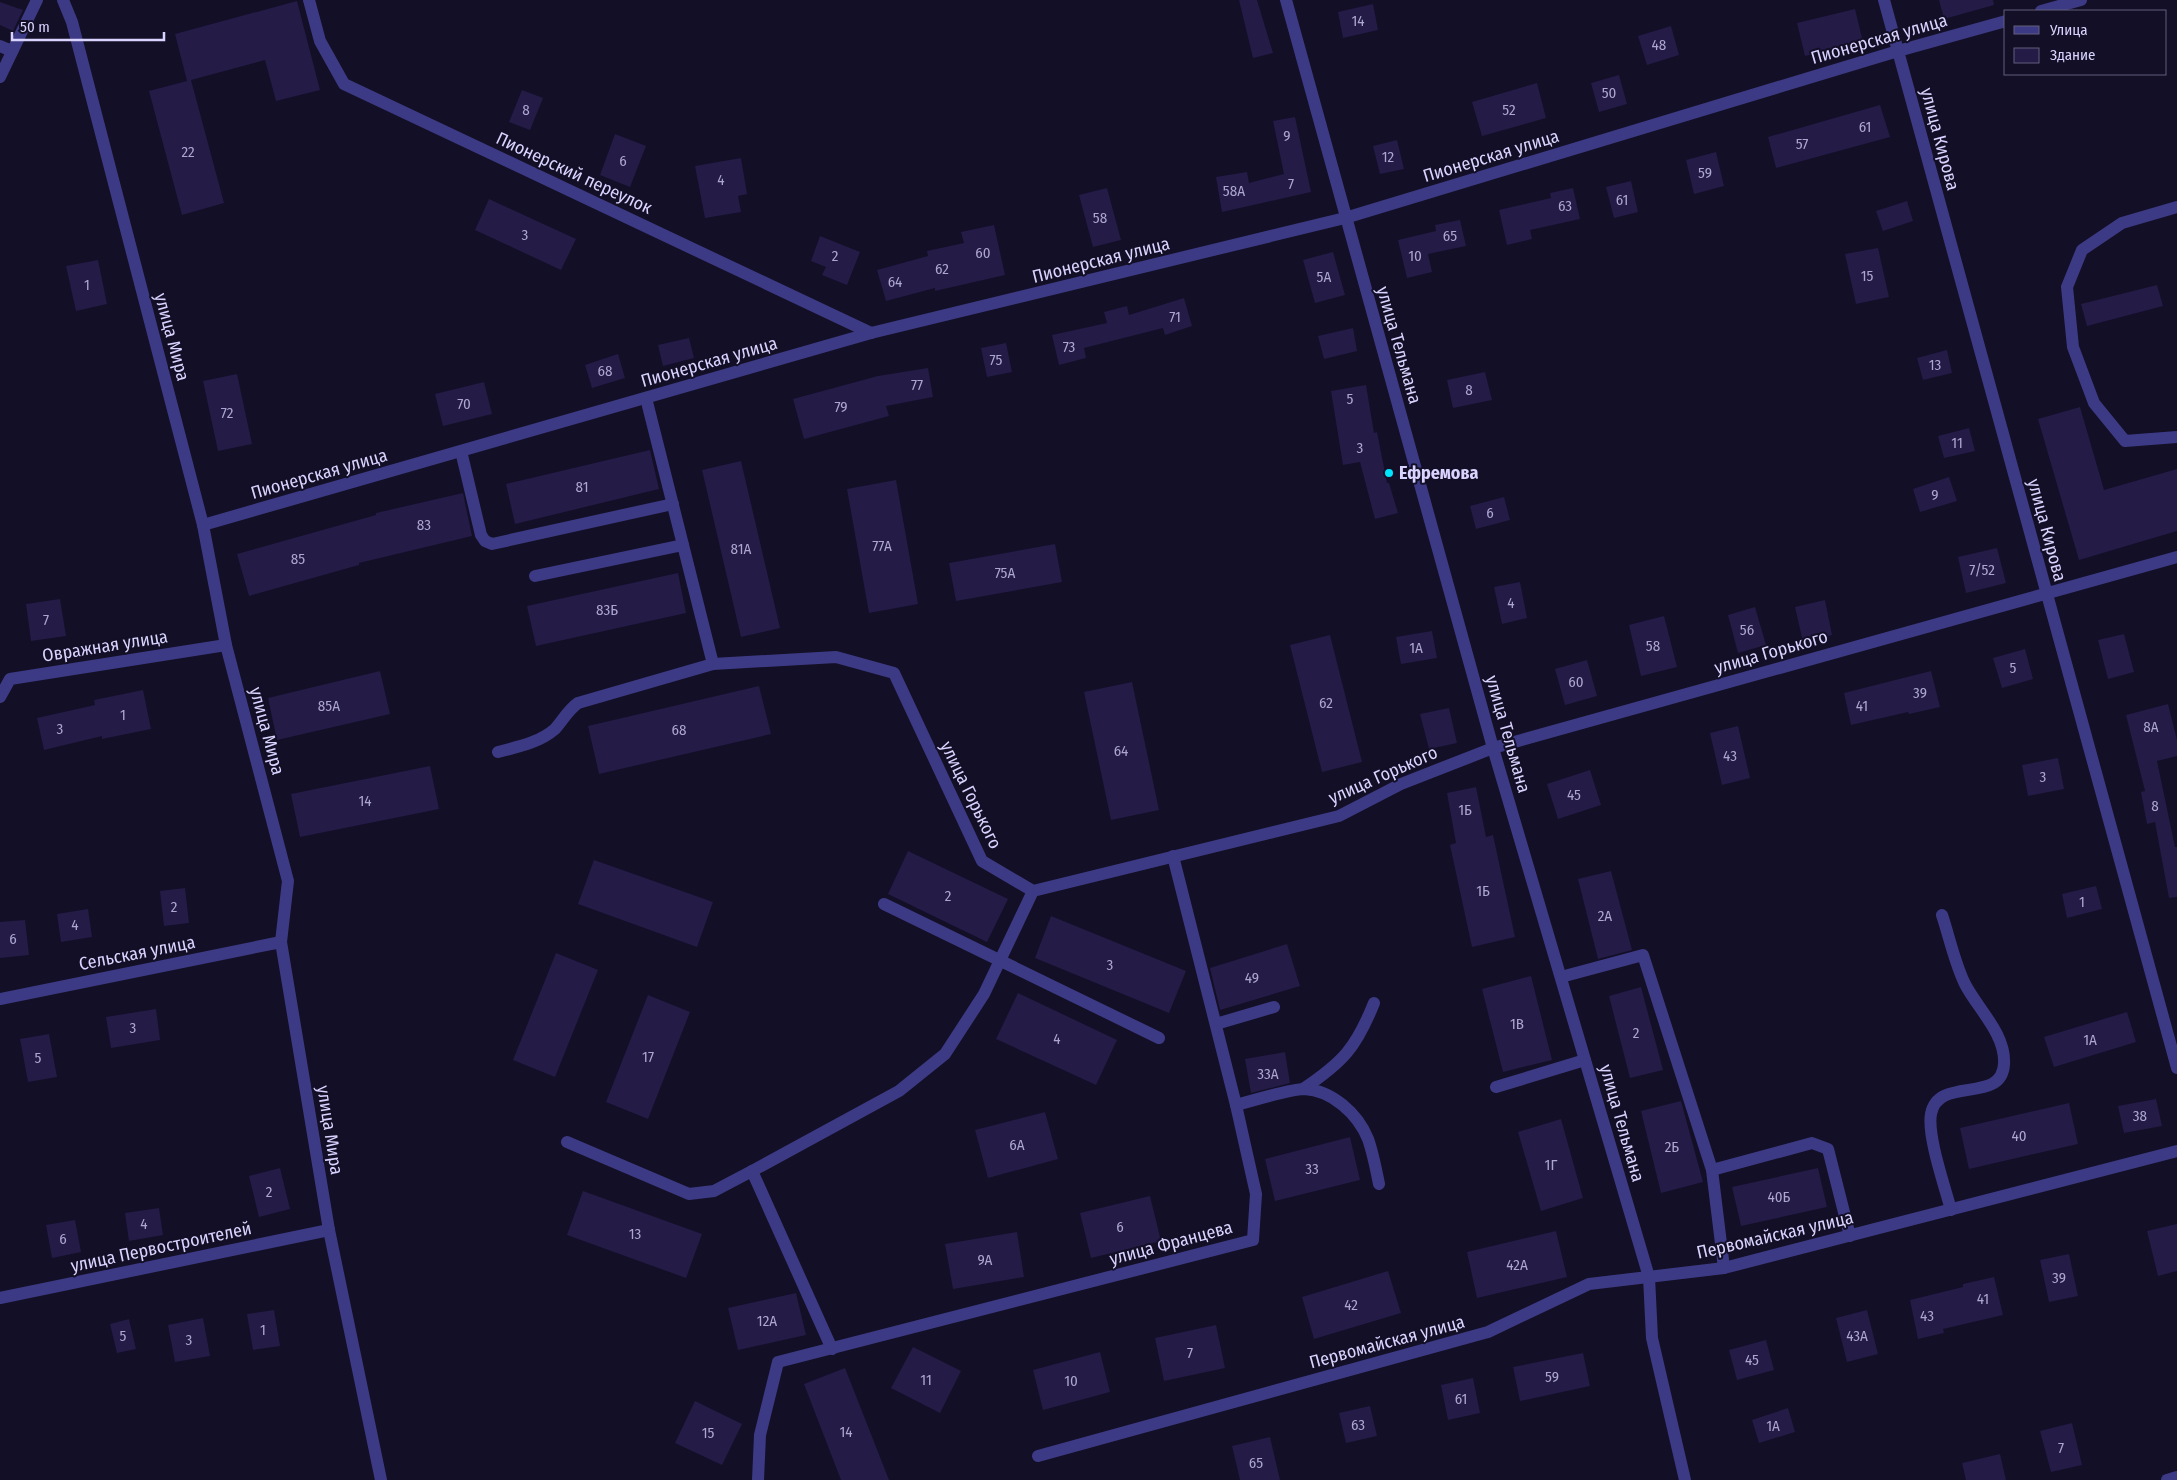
<svg xmlns="http://www.w3.org/2000/svg" width="2177" height="1480" font-family="'Fira Sans Condensed',sans-serif">
  <rect width="100%" height="100%" fill="#130f26"/>
  <!-- building -->
  <g fill="#241b47">
    <path d="M1239,0H1257L1273,53L1253,58Z"/>
    <path d="M1939,0H1993L1994,5L1944,19Z"/>
    <path d="M297,1L320,90L276,101L265,60L191,80L224,203L182,215L149,91L187,81L175,34Z"/>
    <path d="M0,2L23,10L13,31L0,25Z"/>
    <path d="M1373,4L1378,30L1343,38L1338,12Z"/>
    <path d="M1855,9L1863,42L1805,56L1797,23Z"/>
    <path d="M1671,26L1679,55L1647,65L1638,36Z"/>
    <path d="M1619,75L1627,104L1599,112L1591,83Z"/>
    <path d="M1537,83L1546,118L1482,136L1472,102Z"/>
    <path d="M522,90L543,98L530,130L509,122Z"/>
    <path d="M1880,105L1890,137L1776,168L1768,137Z"/>
    <path d="M1295,117L1311,192L1222,212L1216,177L1247,172L1249,183L1284,174L1273,121Z"/>
    <path d="M615,134L646,146L630,187L600,175Z"/>
    <path d="M1397,140L1404,169L1380,174L1373,146Z"/>
    <path d="M1716,152L1724,186L1694,194L1686,160Z"/>
    <path d="M741,158L747,194L738,196L741,212L705,218L695,166Z"/>
    <path d="M1631,181L1638,212L1614,218L1606,187Z"/>
    <path d="M1107,188L1121,240L1093,247L1079,195Z"/>
    <path d="M1573,188L1580,219L1530,230L1532,239L1507,245L1499,210L1551,198L1550,193Z"/>
    <path d="M489,199L576,239L561,270L475,230Z"/>
    <path d="M1907,201L1913,221L1883,231L1876,211Z"/>
    <path d="M1460,220L1466,246L1428,254L1432,272L1407,278L1398,240L1436,231L1435,225Z"/>
    <path d="M994,225L1005,275L935,291V288L886,301L877,270L928,256L927,251L964,243L961,232Z"/>
    <path d="M820,236L860,252L847,285L822,275L826,267L811,261Z"/>
    <path d="M1878,248L1889,297L1856,304L1845,254Z"/>
    <path d="M1333,252L1345,295L1315,303L1303,260Z"/>
    <path d="M98,260L107,304L76,311L66,266Z"/>
    <path d="M2157,285L2163,306L2087,326L2081,304Z"/>
    <path d="M1184,298L1192,326L1165,335L1163,328L1084,348L1086,358L1059,365L1052,335L1107,323L1104,312L1127,306L1129,315Z"/>
    <path d="M1353,328L1357,351L1324,359L1318,336Z"/>
    <path d="M689,338L694,358L663,366L658,345Z"/>
    <path d="M1006,343L1012,372L987,377L981,348Z"/>
    <path d="M1947,350L1952,373L1923,380L1917,358Z"/>
    <path d="M618,354L625,378L592,388L585,365Z"/>
    <path d="M928,368L933,397L886,406L889,416L804,439L793,399L878,376Z"/>
    <path d="M1485,372L1492,400L1453,408L1447,380Z"/>
    <path d="M237,374L252,444L218,451L203,381Z"/>
    <path d="M484,382L492,414L443,426L435,394Z"/>
    <path d="M1366,385L1374,433L1377,432L1387,483H1389L1398,513L1375,519L1360,462L1343,465L1331,391Z"/>
    <path d="M2080,407L2104,490L2177,469V531L2079,560L2038,419Z"/>
    <path d="M1969,428L1975,451L1944,458L1938,436Z"/>
    <path d="M650,450L659,489L515,524L506,484Z"/>
    <path d="M741,461L780,628L741,637L702,470Z"/>
    <path d="M1949,477L1957,501L1920,512L1913,489Z"/>
    <path d="M896,480L918,604L869,613L847,489Z"/>
    <path d="M463,493L472,536L359,563V565L249,596L237,554L376,515V513Z"/>
    <path d="M1504,497L1510,520L1476,529L1470,506Z"/>
    <path d="M1055,544L1062,582L956,601L949,563Z"/>
    <path d="M1997,548L2006,583L1966,593L1958,557Z"/>
    <path d="M678,573L686,613L536,646L527,606Z"/>
    <path d="M1520,582L1527,618L1502,624L1494,587Z"/>
    <path d="M60,599L66,636L31,641L26,604Z"/>
    <path d="M1825,600L1832,635L1803,642L1795,607Z"/>
    <path d="M1755,607L1766,645L1738,653L1728,615Z"/>
    <path d="M1664,616L1677,667L1641,676L1629,625Z"/>
    <path d="M1432,631L1437,658L1401,664L1396,637Z"/>
    <path d="M2124,634L2134,672L2108,679L2098,640Z"/>
    <path d="M1330,635L1362,762L1322,772L1290,645Z"/>
    <path d="M2025,649L2033,679L2002,688L1993,658Z"/>
    <path d="M1587,660L1597,696L1565,705L1555,669Z"/>
    <path d="M380,671L390,714L277,740L268,698Z"/>
    <path d="M1931,671L1940,707L1909,714L1908,712L1851,725L1844,693Z"/>
    <path d="M1132,682L1159,810L1111,820L1084,692Z"/>
    <path d="M759,686L771,734L599,774L588,726Z"/>
    <path d="M143,690L151,729L102,739V736L44,750L37,718L95,705L94,700Z"/>
    <path d="M2168,704L2177,740V756L2157,761L2175,847H2177V897L2169,898L2155,822L2147,824L2141,792L2145,791L2126,715Z"/>
    <path d="M1449,708L1457,743L1429,749L1420,714Z"/>
    <path d="M1738,726L1750,778L1722,785L1710,733Z"/>
    <path d="M2058,758L2064,789L2028,796L2022,765Z"/>
    <path d="M430,766L439,809L300,837L291,794Z"/>
    <path d="M1590,770L1601,805L1558,819L1547,784Z"/>
    <path d="M1476,787L1486,837L1493,835L1515,937L1472,947L1450,845L1456,843L1447,793Z"/>
    <path d="M908,851L1008,899L987,942L888,894Z"/>
    <path d="M594,860L713,902L697,947L578,904Z"/>
    <path d="M1611,871L1632,950L1598,959L1578,879Z"/>
    <path d="M2096,886L2102,909L2067,918L2062,894Z"/>
    <path d="M185,888L189,923L164,926L160,891Z"/>
    <path d="M88,909L92,937L61,942L57,914Z"/>
    <path d="M1051,916L1186,971L1169,1013L1035,958Z"/>
    <path d="M25,920L29,955L0,958V922Z"/>
    <path d="M1287,944L1300,986L1220,1010L1210,968Z"/>
    <path d="M556,953L598,970L555,1077L513,1060Z"/>
    <path d="M1531,976L1552,1060L1503,1072L1482,989Z"/>
    <path d="M1641,987L1663,1070L1630,1078L1609,996Z"/>
    <path d="M1018,993L1117,1040L1096,1085L996,1039Z"/>
    <path d="M648,995L690,1012L648,1119L606,1102Z"/>
    <path d="M156,1009L160,1040L111,1048L106,1017Z"/>
    <path d="M2127,1012L2136,1042L2054,1067L2044,1037Z"/>
    <path d="M49,1034L57,1077L28,1082L20,1039Z"/>
    <path d="M1285,1052L1290,1083L1251,1093L1245,1059Z"/>
    <path d="M2156,1099L2162,1126L2124,1133L2118,1106Z"/>
    <path d="M1681,1101L1703,1182L1661,1193L1641,1111Z"/>
    <path d="M2069,1103L2078,1144L1969,1169L1960,1128Z"/>
    <path d="M1045,1112L1058,1159L988,1178L975,1130Z"/>
    <path d="M1561,1119L1583,1198L1541,1211L1518,1132Z"/>
    <path d="M1350,1137L1360,1180L1275,1201L1265,1159Z"/>
    <path d="M280,1168L290,1209L259,1217L249,1176Z"/>
    <path d="M1818,1168L1827,1207L1741,1226L1732,1187Z"/>
    <path d="M583,1191L702,1234L686,1278L567,1235Z"/>
    <path d="M1150,1196L1161,1241L1091,1258L1080,1213Z"/>
    <path d="M159,1208L163,1235L129,1241L125,1213Z"/>
    <path d="M75,1220L81,1252L52,1258L46,1225Z"/>
    <path d="M2177,1224V1271L2158,1276L2147,1231Z"/>
    <path d="M1556,1231L1567,1277L1477,1298L1467,1252Z"/>
    <path d="M1017,1232L1024,1277L953,1289L945,1244Z"/>
    <path d="M2069,1254L2078,1296L2049,1302L2040,1260Z"/>
    <path d="M1388,1271L1401,1313L1314,1339L1302,1297Z"/>
    <path d="M1994,1277L2003,1315L1943,1329L1944,1333L1918,1339L1910,1300L1963,1287V1284Z"/>
    <path d="M796,1293L806,1335L738,1350L728,1308Z"/>
    <path d="M274,1310L280,1346L253,1350L247,1314Z"/>
    <path d="M1867,1310L1878,1354L1847,1362L1836,1318Z"/>
    <path d="M203,1318L210,1356L175,1362L168,1325Z"/>
    <path d="M129,1319L136,1349L117,1353L110,1324Z"/>
    <path d="M1216,1325L1225,1368L1164,1381L1155,1338Z"/>
    <path d="M1766,1340L1774,1370L1737,1380L1729,1350Z"/>
    <path d="M913,1347L961,1371L940,1413L891,1388Z"/>
    <path d="M1100,1352L1110,1392L1043,1410L1033,1370Z"/>
    <path d="M1583,1353L1590,1386L1520,1401L1513,1367Z"/>
    <path d="M845,1368L889,1480H841L804,1384Z"/>
    <path d="M1473,1378L1480,1413L1448,1420L1441,1385Z"/>
    <path d="M695,1401L742,1424L722,1465L675,1443Z"/>
    <path d="M1370,1406L1377,1436L1346,1443L1339,1413Z"/>
    <path d="M1788,1408L1795,1432L1759,1443L1752,1420Z"/>
    <path d="M2072,1423L2082,1465L2051,1472L2040,1431Z"/>
    <path d="M1270,1437L1280,1480H1240L1232,1446Z"/>
    <path d="M2000,1454L2006,1480H1966L1962,1463Z"/>
  </g>
  <g fill="none" stroke-linecap="round" stroke-linejoin="round">
    <!-- minor -->
    <g stroke="#3d3a85" stroke-width="12">
      <path d="M63,0L72,22L203,525L226,645L288,881L281,942L329,1230L381,1480"/>
      <path d="M309,0L320,41L344,84L871,333"/>
      <path d="M1286,0L1493,748L1649,1277L1652,1338L1685,1480"/>
      <path d="M1884,0L2177,1068"/>
      <path d="M2041,11L2081,0"/>
      <path d="M0,46L12,51"/>
      <path d="M0,77L37,0"/>
      <path d="M2177,207L2122,223L2082,250L2067,287L2073,347L2094,403L2125,441L2177,437"/>
      <path d="M461,451L481,535L485,541L492,544L673,504"/>
      <path d="M203,525L871,333L1345,218L1898,51L2006,21"/>
      <path d="M535,576L683,545"/>
      <path d="M713,664L836,657L894,673L982,861L1033,891L1339,816L1401,784L1493,748L2177,557"/>
      <path d="M0,697L10,679L226,645"/>
      <path d="M498,752C517,747 539,743 555,729C563,720 568,710 578,703L713,664L646,398"/>
      <path d="M884,904L1159,1038"/>
      <path d="M1942,915C1949,936 1955,964 1965,984C1977,1008 2006,1034 2004,1064C2002,1105 1938,1075 1931,1114C1927,1136 1945,1187 1951,1210"/>
      <path d="M1561,977L1643,955L1712,1170L1724,1268"/>
      <path d="M0,999L281,942"/>
      <path d="M1216,1024L1274,1007"/>
      <path d="M1496,1087L1585,1060"/>
      <path d="M1303,1089C1343,1062 1356,1048 1374,1003"/>
      <path d="M1236,1105C1252,1101 1290,1089 1304,1089C1332,1090 1358,1114 1368,1139C1373,1153 1376,1169 1379,1184"/>
      <path d="M567,1142L689,1194L714,1191L752,1171L899,1091L945,1054L984,994L1033,891"/>
      <path d="M1712,1170L1812,1143L1828,1149L1850,1236"/>
      <path d="M752,1171L832,1349"/>
      <path d="M0,1298L329,1230"/>
      <path d="M1038,1456L1488,1332L1589,1284L1724,1268L2177,1151"/>
      <path d="M758,1480L760,1435L778,1362L1253,1240L1256,1194L1236,1105L1173,856"/>
      <path d="M2167,1480L2177,1477"/>
    </g>
  </g>
  <!-- markers -->
  <circle fill="#00e5ff" stroke="#130f26" stroke-width="2" cx="1389" cy="473" r="5"/>
  <g text-anchor="middle" dominant-baseline="central" stroke-width="4" stroke-linejoin="round" paint-order="stroke">
    <!-- number labels -->
    <g font-size="15" fill="#aca6d1">
      <text x="1358" y="21">14</text>
      <text x="1659" y="45">48</text>
      <text x="1609" y="93">50</text>
      <text x="526" y="110">8</text>
      <text x="1509" y="110">52</text>
      <text x="1865" y="127">61</text>
      <text x="1287" y="136">9</text>
      <text x="1802" y="144">57</text>
      <text x="188" y="152">22</text>
      <text x="1388" y="157">12</text>
      <text x="623" y="161">6</text>
      <text x="1705" y="173">59</text>
      <text x="721" y="180">4</text>
      <text x="1291" y="184">7</text>
      <text x="1234" y="191">58А</text>
      <text x="1622" y="200">61</text>
      <text x="1565" y="206">63</text>
      <text x="1100" y="218">58</text>
      <text x="525" y="235">3</text>
      <text x="1450" y="236">65</text>
      <text x="983" y="253">60</text>
      <text x="835" y="256">2</text>
      <text x="1415" y="256">10</text>
      <text x="942" y="269">62</text>
      <text x="1867" y="276">15</text>
      <text x="1324" y="277">5А</text>
      <text x="895" y="282">64</text>
      <text x="87" y="285">1</text>
      <text x="1175" y="317">71</text>
      <text x="1069" y="347">73</text>
      <text x="996" y="360">75</text>
      <text x="1935" y="365">13</text>
      <text x="605" y="371">68</text>
      <text x="917" y="385">77</text>
      <text x="1469" y="390">8</text>
      <text x="1350" y="399">5</text>
      <text x="464" y="404">70</text>
      <text x="841" y="407">79</text>
      <text x="227" y="413">72</text>
      <text x="1957" y="443">11</text>
      <text x="1360" y="448">3</text>
      <text x="582" y="487">81</text>
      <text x="1935" y="495">9</text>
      <text x="1490" y="513">6</text>
      <text x="424" y="525">83</text>
      <text x="882" y="546">77А</text>
      <text x="741" y="549">81А</text>
      <text x="298" y="559">85</text>
      <text x="1982" y="570">7/52</text>
      <text x="1005" y="573">75А</text>
      <text x="1511" y="603">4</text>
      <text x="607" y="610">83Б</text>
      <text x="46" y="620">7</text>
      <text x="1747" y="630">56</text>
      <text x="1653" y="646">58</text>
      <text x="1416" y="648">1А</text>
      <text x="2013" y="668">5</text>
      <text x="1576" y="682">60</text>
      <text x="1920" y="693">39</text>
      <text x="1326" y="703">62</text>
      <text x="329" y="706">85А</text>
      <text x="1862" y="706">41</text>
      <text x="123" y="715">1</text>
      <text x="2151" y="727">8А</text>
      <text x="60" y="729">3</text>
      <text x="679" y="730">68</text>
      <text x="1121" y="751">64</text>
      <text x="1730" y="756">43</text>
      <text x="2043" y="777">3</text>
      <text x="1574" y="795">45</text>
      <text x="365" y="801">14</text>
      <text x="2155" y="806">8</text>
      <text x="1465" y="810">1Б</text>
      <text x="1483" y="891">1Б</text>
      <text x="948" y="896">2</text>
      <text x="2082" y="902">1</text>
      <text x="174" y="907">2</text>
      <text x="1605" y="916">2А</text>
      <text x="75" y="925">4</text>
      <text x="13" y="939">6</text>
      <text x="1110" y="965">3</text>
      <text x="1252" y="978">49</text>
      <text x="1517" y="1024">1В</text>
      <text x="133" y="1028">3</text>
      <text x="1636" y="1033">2</text>
      <text x="1057" y="1039">4</text>
      <text x="2090" y="1040">1А</text>
      <text x="648" y="1057">17</text>
      <text x="38" y="1058">5</text>
      <text x="1268" y="1074">33А</text>
      <text x="2140" y="1116">38</text>
      <text x="2019" y="1136">40</text>
      <text x="1017" y="1145">6А</text>
      <text x="1672" y="1147">2Б</text>
      <text x="1551" y="1165">1Г</text>
      <text x="1312" y="1169">33</text>
      <text x="269" y="1192">2</text>
      <text x="1779" y="1197">40Б</text>
      <text x="144" y="1224">4</text>
      <text x="1120" y="1227">6</text>
      <text x="635" y="1234">13</text>
      <text x="63" y="1239">6</text>
      <text x="985" y="1260">9А</text>
      <text x="1517" y="1265">42А</text>
      <text x="2059" y="1278">39</text>
      <text x="1983" y="1299">41</text>
      <text x="1351" y="1305">42</text>
      <text x="1927" y="1316">43</text>
      <text x="767" y="1321">12А</text>
      <text x="263" y="1330">1</text>
      <text x="123" y="1336">5</text>
      <text x="1857" y="1336">43А</text>
      <text x="189" y="1340">3</text>
      <text x="1190" y="1353">7</text>
      <text x="1752" y="1360">45</text>
      <text x="1552" y="1377">59</text>
      <text x="926" y="1380">11</text>
      <text x="1071" y="1381">10</text>
      <text x="1461" y="1399">61</text>
      <text x="1358" y="1425">63</text>
      <text x="1773" y="1426">1А</text>
      <text x="846" y="1432">14</text>
      <text x="708" y="1433">15</text>
      <text x="2061" y="1448">7</text>
      <text x="1256" y="1463">65</text>
    </g>
    <!-- street labels -->
    <g font-size="18" fill="#d9d4ff" stroke="#130f26">
      <text transform="translate(1879 39) rotate(-16)">Пионерская улица</text>
      <text transform="translate(1940 139) rotate(75)">улица Кирова</text>
      <text transform="translate(1491 156) rotate(-17)">Пионерская улица</text>
      <text transform="translate(574 173) rotate(25)">Пионерский переулок</text>
      <text transform="translate(1101 260) rotate(-14)">Пионерская улица</text>
      <text transform="translate(172 337) rotate(75)">улица Мира</text>
      <text transform="translate(1399 345) rotate(74)">улица Тельмана</text>
      <text transform="translate(709 362) rotate(-16)">Пионерская улица</text>
      <text transform="translate(319 474) rotate(-16)">Пионерская улица</text>
      <text transform="translate(2047 530) rotate(75)">улица Кирова</text>
      <text transform="translate(105 646) rotate(-9)">Овражная улица</text>
      <text transform="translate(1771 652) rotate(-16)">улица Горького</text>
      <text transform="translate(267 731) rotate(75)">улица Мира</text>
      <text transform="translate(1508 734) rotate(74)">улица Тельмана</text>
      <text transform="translate(1383 775) rotate(-24)">улица Горького</text>
      <text transform="translate(971 795) rotate(64)">улица Горького</text>
      <text transform="translate(137 953) rotate(-11)">Сельская улица</text>
      <text transform="translate(1622 1123) rotate(74)">улица Тельмана</text>
      <text transform="translate(330 1130) rotate(81)">улица Мира</text>
      <text transform="translate(1775 1235) rotate(-13)">Первомайская улица</text>
      <text transform="translate(1171 1243) rotate(-15)">улица Францева</text>
      <text transform="translate(161 1247) rotate(-12)">улица Первостроителей</text>
      <text transform="translate(1387 1342) rotate(-15)">Первомайская улица</text>
    </g>
    <!-- poi labels -->
    <g font-size="18" font-weight="bold" fill="#d9d4ff" stroke="#130f26" text-anchor="start">
      <text x="1399" y="473">Ефремова</text>
    </g>
  </g>
  <!-- legend -->
  <rect x="2004" y="10" width="162" height="65" fill="#130f26" stroke="#625e7d"/>
  <rect x="2014" y="26" width="25" height="8" fill="#3d3a85" stroke="#625e7d"/>
  <text x="2050" y="35" font-size="15" fill="#d9d4ff">Улица</text>
  <rect x="2014" y="48" width="25" height="15" fill="#241b47" stroke="#625e7d"/>
  <text x="2050" y="60" font-size="15" fill="#d9d4ff">Здание</text>
  <!-- scale -->
  <path d="M12 32v8h152v-8" fill="none" stroke="#d9d4ff" stroke-width="2.5"/>
  <text x="20" y="32" font-size="15" fill="#d9d4ff" stroke="#130f26" stroke-width="4" paint-order="stroke">50 m</text>
</svg>
